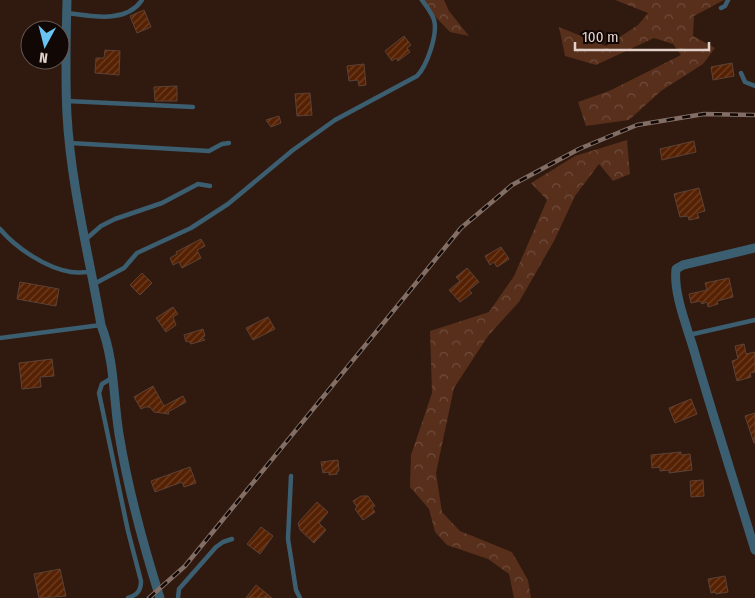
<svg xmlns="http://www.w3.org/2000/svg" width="755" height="598" font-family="'Fira Sans Condensed',sans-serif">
  <defs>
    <pattern id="forest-crowns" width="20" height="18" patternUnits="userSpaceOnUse" patternTransform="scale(1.25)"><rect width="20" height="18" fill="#572f1b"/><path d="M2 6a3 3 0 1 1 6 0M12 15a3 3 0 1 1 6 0" fill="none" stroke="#6f4c3b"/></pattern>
    <pattern id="building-hatch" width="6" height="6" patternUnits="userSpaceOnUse" patternTransform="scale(1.25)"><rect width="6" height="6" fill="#562102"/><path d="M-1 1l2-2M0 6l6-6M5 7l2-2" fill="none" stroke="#6e4026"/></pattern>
  </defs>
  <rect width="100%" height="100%" fill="#30190e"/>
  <!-- forest -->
  <g fill="url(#forest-crowns)">
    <path d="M419,0H444L449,11L469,36L450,32Z"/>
    <path d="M615,0H724L694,16L693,36L715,48L703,64L661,91L629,120L586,126L578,102L609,91L681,55L673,44L654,38L596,65L565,56L559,27L606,46L638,25L648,13Z"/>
    <path d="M627,140L630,174L613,181L599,164L575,196L554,241L519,302L488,336L454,388L436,473L442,512L460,531L512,552L528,580L531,598H514L509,574L488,559L447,545L435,532L429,509L410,487L411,455L432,393L430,331L489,312L514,276L547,200L531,183L575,156Z"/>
  </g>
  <!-- building -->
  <g fill="url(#building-hatch)" stroke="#5c4236">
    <path d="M144,10L151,27L137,33L130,16Z"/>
    <path d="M404,36L411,45L407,48L410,52L398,61L396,58L392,61L385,51Z"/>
    <path d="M105,50L120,51L119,75L95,73L96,58H104Z"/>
    <path d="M732,63L734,76L713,80L711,67Z"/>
    <path d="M364,64L366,85L359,86L358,80L349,81L347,66Z"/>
    <path d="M177,86V101H155L154,87Z"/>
    <path d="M310,93L312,115L297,116L295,94Z"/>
    <path d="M279,116L281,123L271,127L266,120Z"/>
    <path d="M694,141L696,152L662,160L660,149Z"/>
    <path d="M699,188L705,211L697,213L699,218L689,220L688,216L680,217L674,194Z"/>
    <path d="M201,239L205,246L197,250L201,258L182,268L179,262L173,265L170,258L177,254L176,252Z"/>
    <path d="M501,247L509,259L497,267L494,262L490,265L485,256Z"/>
    <path d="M467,268L479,282L469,290L472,293L460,302L449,290L460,281L456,277Z"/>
    <path d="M142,273L152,283L140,295L130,285Z"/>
    <path d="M729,278L733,297L717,301L718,304L708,307L707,302L702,304L700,301L691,303L689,294L707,290L705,283Z"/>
    <path d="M20,282L59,289L56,306L17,299Z"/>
    <path d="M173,307L178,314L173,317L176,325L166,332L156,318Z"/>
    <path d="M268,317L275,329L253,340L246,328Z"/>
    <path d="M203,329L205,336L202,337L205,340L191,344L188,341L186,342L184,335Z"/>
    <path d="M744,344L746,354L755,352V372L750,373L751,377L737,381L732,361L738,359L735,346Z"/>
    <path d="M52,359L54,376L40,377L41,387L22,389L19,363Z"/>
    <path d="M153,386L164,406L183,396L186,402L168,412L169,414L154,412L150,407H145L141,409L134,397Z"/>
    <path d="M691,399L697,414L675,423L669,408Z"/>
    <path d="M755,413V443H754L745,416Z"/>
    <path d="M681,452V455L690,454L692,470L669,473V470L660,471V467L652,468L651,455Z"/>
    <path d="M338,460L339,471H337V474L329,475V472L323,473L321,462Z"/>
    <path d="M190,467L196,483L184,487L182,482L155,492L151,481Z"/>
    <path d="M703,480L704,496L691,497L690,481Z"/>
    <path d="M361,496H368L375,506L372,508L375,512L363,520L355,509L357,507L353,501Z"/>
    <path d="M317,502L328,512L319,523L326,530L314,543L300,530L298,523Z"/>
    <path d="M261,527L273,536L260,554L247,544Z"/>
    <path d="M60,569L66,596L39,598L34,574Z"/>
    <path d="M725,576L728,592L716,594V592L711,593L708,579Z"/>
    <path d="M256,585L272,598H246Z"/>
  </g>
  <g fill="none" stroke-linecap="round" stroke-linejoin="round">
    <!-- lane -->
    <g stroke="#3b5e70" stroke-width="4.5">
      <path d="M721,8L725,6L728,0"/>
      <path d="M67,13C91,16 126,24 142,0"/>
      <path d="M741,73L745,82L755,86"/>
      <path d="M67,101L193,107"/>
      <path d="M70,143L209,151L222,144L229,143"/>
      <path d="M0,229C16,248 46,268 71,272C77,273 84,272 90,272"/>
      <path d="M85,240L101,226L115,219L162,203L198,184L210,186"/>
      <path d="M94,284L124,268L137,253L191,228L228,204L293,150L335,120L417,76C427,66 438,34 434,20C432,13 426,6 422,0"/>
      <path d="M689,335L755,320"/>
      <path d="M0,338L101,325"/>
      <path d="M112,378L102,384L99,393L128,531L141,581C141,591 137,595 128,598"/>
      <path d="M291,476L288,539L296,590L300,598"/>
      <path d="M178,598L179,589L216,547L223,542L232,539"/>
    </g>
    <!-- street -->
    <g stroke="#3b5e70" stroke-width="9">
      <path d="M67,0C66,38 65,76 67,115C71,186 89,255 101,325C115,361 113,397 119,434C128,490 143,544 160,598"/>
      <path d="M755,248L683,265L676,269C673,294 688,329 695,354C714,419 735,485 755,550"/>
    </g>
    <!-- rail casing -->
    <g stroke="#826e65" stroke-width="4.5">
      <path id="rail" d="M149,598L185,566L461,228L512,185L579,149L637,125L704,114L755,115"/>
    </g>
    <!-- rail -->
    <use href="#rail" stroke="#110704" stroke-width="2.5" stroke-dasharray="8" stroke-linecap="butt"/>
  </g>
  <!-- north arrow -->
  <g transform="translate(45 45) rotate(187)"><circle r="24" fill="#110704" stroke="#645853"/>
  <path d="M0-4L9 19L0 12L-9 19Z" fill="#69c4f1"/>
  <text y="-8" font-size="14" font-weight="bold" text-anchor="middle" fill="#e1d1c9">N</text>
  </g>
  <!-- scale -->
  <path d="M575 42v8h134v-8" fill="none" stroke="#e1d1c9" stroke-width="2.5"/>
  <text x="582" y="42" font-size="15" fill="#e1d1c9" stroke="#110704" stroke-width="4" paint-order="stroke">100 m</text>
</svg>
